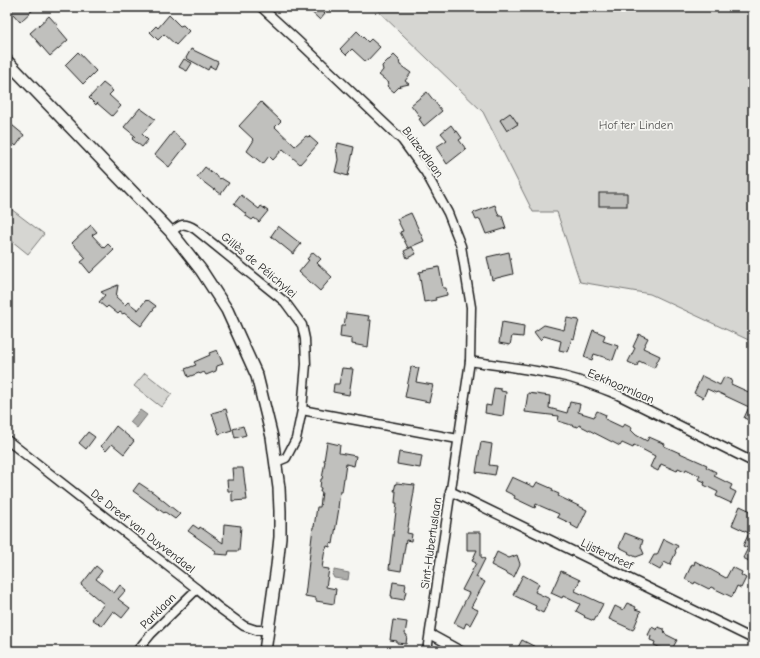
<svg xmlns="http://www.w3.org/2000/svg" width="760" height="658" font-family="'Comic Neue',sans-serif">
  <rect width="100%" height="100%" fill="#f6f6f2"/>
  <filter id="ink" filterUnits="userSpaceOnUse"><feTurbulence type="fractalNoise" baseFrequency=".025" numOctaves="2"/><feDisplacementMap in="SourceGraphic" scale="8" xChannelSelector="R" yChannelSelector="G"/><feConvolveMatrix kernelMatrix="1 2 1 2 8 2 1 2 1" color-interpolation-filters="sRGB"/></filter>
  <g filter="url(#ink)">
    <!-- green -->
    <g fill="#d6d6d2" stroke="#797977">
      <path d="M374,7H753V342L650,294L580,282L557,212H533L483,112Z"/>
      <path d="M7,206L44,234L28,254L7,237Z"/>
      <path d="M145,373L172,394L161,407L134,386Z"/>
    </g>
    <!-- water -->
    <g fill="#acaca9" stroke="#727271">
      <path d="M140,410L147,415L137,428L130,422Z"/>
      <path d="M334,570L349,573L348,580L334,578L332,574L334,572Z"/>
    </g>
    <!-- building -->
    <g fill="#c0c0bd" stroke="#1c1c1c">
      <path d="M7,7H36L20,22Z"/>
      <path d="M306,7H330L324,13L325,14L320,20Z"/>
      <path d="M169,15L180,26L183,25L189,31L176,45L164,34L158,40L150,32L156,26L158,28Z"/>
      <path d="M49,16L58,26L57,27L68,40L50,56L30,33Z"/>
      <path d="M357,31L368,42L371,39L380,47L366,62L352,49L346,55L340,49Z"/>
      <path d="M191,49L218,62L215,69L210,66L208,70L186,58Z"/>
      <path d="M78,52L96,71L83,84L65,65Z"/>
      <path d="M394,55L399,60L400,65L411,73L405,81L409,84L400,86L394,92L387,86L389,83L379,75L383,70L382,66L388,60H389Z"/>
      <path d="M184,59L192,63L187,71L179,67Z"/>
      <path d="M103,83L113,91L109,95L121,106L112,116L97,103L96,105L89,98Z"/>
      <path d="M427,92L442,111L424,126L419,119L421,118L411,105Z"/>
      <path d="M261,102L281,121L275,127L295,146L306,136L308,137L309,136L318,144L300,164L283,149L273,160L269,156L263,164L247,151L254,140L239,126Z"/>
      <path d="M140,108L155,119L142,134L148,140L142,147L132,139L135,136L124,127Z"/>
      <path d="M510,113L511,114L518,124L507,131L500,120Z"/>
      <path d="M7,121L24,135L16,146L7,138Z"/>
      <path d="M451,125L456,132L457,131L462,138L459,140L466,149L447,164L436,147L447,140L441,133Z"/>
      <path d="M173,132L187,144L169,167L155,155Z"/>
      <path d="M338,143L354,147L348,176L335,172L338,160L337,152H336Z"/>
      <path d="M205,167L220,179L221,178L229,183L221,194L214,189V190L197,177Z"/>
      <rect x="599" y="193" width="28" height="13"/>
      <path d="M241,195L259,209L261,206L268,211L259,222L254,218L252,220L246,216V214L234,204Z"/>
      <path d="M495,205L499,216H502L506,228L486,234L480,219L476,220L473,213Z"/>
      <path d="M411,213L424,241L408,248L400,232L403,231L397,219Z"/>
      <path d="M91,225L97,232L92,235L104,248L108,244L114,250L90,273L81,262L86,258L72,243Z"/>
      <path d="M278,226L301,244L293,254L271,236Z"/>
      <path d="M412,247L416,254L407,258L404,251Z"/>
      <path d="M313,252L321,259L317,263L332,277L320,291L299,272L309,260L307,259Z"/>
      <path d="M509,252L513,274L497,278L492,280L487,257Z"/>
      <path d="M439,267L443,288H446L447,295L435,298L436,300L424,302L419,272L424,271L423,270Z"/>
      <path d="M118,285L116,297L125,305L128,302L138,310L146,300L147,301L148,300L156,306L141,326L124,313L123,314L120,312L118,314L108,306L106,308L99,302L105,295L101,292Z"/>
      <path d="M346,313L369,316L368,320H371L368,347L352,344V339L340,337L341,326H344Z"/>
      <path d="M567,318L579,320L574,339L572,338L568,352L559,350L561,341L544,336L540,340L534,332L544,325L564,330Z"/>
      <path d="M502,322L524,326L523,337L512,336L510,345L499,343Z"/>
      <path d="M593,330L605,335L603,341L618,346L613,360L594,354L592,360L584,357Z"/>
      <path d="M639,334L648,338L643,348L660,356L654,368L639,361L637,366L628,362L635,348L633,347Z"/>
      <path d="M217,350L223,364L217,366L216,371L206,375L204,372L200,374L199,373L188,377L185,369L196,365L194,362L210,355L209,353Z"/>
      <path d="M411,367L419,368L416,382L433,385L429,402L405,397Z"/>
      <path d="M342,368L353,369L349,395L333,392L334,384H339Z"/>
      <path d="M702,376L720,385L724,377L732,380L731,384L753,394V422L744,418L749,407L717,392L716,393L707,389L703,398L694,393Z"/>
      <path d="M494,388L501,389V391L506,392L503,416L485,413L486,405L491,406Z"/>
      <path d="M528,393L550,396L549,408L567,413L570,402L580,404L578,412L594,417L597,411L606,415L605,419L622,427L624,424L632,428L631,430L636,435L647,441L649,437L665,444L664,446L707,465L706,467L716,472L714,476L732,485L730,489L736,492L731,503L716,496L718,492L704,485L705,482L698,479L700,476L686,469L685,471L678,468L677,471L661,464L658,471L650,467L655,456L634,445L633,448L622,443L620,446L579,425L578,427L558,421L559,416L525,412Z"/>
      <path d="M226,409L232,430L219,434L212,413Z"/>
      <path d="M116,426L134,441L124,454L112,444L106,451L101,446Z"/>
      <path d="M243,426L246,435L235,438L233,429Z"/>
      <path d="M88,432L95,437L86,449L79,443Z"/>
      <path d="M327,442L340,445L339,453L356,456L354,466L346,464L342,492H340L338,508H339L333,544L330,543V547L327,546L326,549H325L322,568L329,569L326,587L336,589L334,604L316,601V598L305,596L313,527H314L317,507H320L322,492H320L321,488H320L321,479H322L325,461H324Z"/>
      <path d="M481,442L492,444L489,465L497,466L495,475L476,472Z"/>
      <path d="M399,452L422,456L420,468L397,464Z"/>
      <path d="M232,468H243L247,500L232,501V491H228L227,480H233Z"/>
      <path d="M512,477L534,487L537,482L553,489L552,491L559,494L558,496L587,510L578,529L571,525L572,524L557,517L559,514L536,504L535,508L514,498L515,496L505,491Z"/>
      <path d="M139,483L154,493L180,514L175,519L165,512L164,513L133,491Z"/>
      <path d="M396,483L415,485L414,491V492L407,533L412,534L411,541L406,540L401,571L389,569L397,503H395L396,491H394Z"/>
      <path d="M740,506L753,512V563L743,558L748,548L743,546L749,533L732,525Z"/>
      <path d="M224,524L241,526L239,551H229L228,555L215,554L216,551L188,531L193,525L199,529L200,527L223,543Z"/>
      <path d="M467,532H481V557L485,559L476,577L485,582L471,607L478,610L470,625L466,623L464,628L454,623L469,593L462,590L476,563L472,561L477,550H467Z"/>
      <path d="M625,533L643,540L641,547L644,554L636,557L628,553L629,552L619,547Z"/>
      <path d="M664,539L678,546L675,551L676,552L670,565L664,562L660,570L649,564L654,555H657Z"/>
      <path d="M497,552L509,558L517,555L520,564L514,577L491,565Z"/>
      <path d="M695,561L726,578L732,567L742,572L741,575L746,578L741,588L737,586L732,597L711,587L709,589L695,582L694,584L685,579L692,564L694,565Z"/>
      <path d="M96,566L102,571L96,579L114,593L120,585L126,590L118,599L130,608L122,618L113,611L102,626L92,619L104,604L81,585Z"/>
      <path d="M561,571L580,580L575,591L603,604L594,621L584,617L585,616L576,611L580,604L563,596L562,598L551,593Z"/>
      <path d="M523,575L539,584L535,592L550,599L543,613L535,609L536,606L513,595Z"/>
      <path d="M393,582L406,584L405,590L406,591L404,600L392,598V596H391Z"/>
      <path d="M627,603L636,607L635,609L641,611L633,630L609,619L615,606L623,610Z"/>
      <path d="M393,620L407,622L405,634L407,635L406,644L397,643V641L390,640Z"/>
      <path d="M652,627L657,630L658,627L664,629L665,634L677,640L671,651H667L654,645L655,642L650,640L651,636L648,635Z"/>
      <path d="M522,640L543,651H516Z"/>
    </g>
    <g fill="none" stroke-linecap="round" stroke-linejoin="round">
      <!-- street casing -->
      <g stroke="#1c1c1c" stroke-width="11">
        <g id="street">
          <path d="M261,7L297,40L402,140L426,173L448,213L461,246L471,307L470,361L427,651"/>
          <path d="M171,232C181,224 184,222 195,229L285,302L302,325L305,339L306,364L302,410L296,439L286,458L276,462"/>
          <path d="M470,361C501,366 532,369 562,376C581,380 598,387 616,394L753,462"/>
          <path d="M302,410L458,439"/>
          <path d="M7,440L197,589L218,607L244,626L256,630H268"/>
          <path d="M450,491L753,639"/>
          <path d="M430,634L461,651"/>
          <path d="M137,651L151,634L197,589"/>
        </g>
      </g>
      <!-- secondary casing -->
      <g stroke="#1c1c1c" stroke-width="14">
        <path id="secondary" d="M7,61L171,232L201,270L227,310L257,376L272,437L279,488L280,511V537L277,566L265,651"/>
      </g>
      <!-- street -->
      <use href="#street" stroke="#f6f6f2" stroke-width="8"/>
      <!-- secondary -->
      <use href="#secondary" stroke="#f6f6f2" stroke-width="11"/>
    </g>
  </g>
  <g text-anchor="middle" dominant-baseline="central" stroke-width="3.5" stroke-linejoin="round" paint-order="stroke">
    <!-- park labels -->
    <g font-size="12" fill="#545453" stroke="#f6f6f2">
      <text x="636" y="125">Hof ter Linden</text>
    </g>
    <!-- street labels -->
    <g font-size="12" fill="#1c1c1c" stroke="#f6f6f2">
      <text transform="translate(423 152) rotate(53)">Buizerdlaan</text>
      <text transform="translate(259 265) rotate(40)">Gillès de Pélichylei</text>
      <text transform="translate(621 386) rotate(23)">Eekhoornlaan</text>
      <text transform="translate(143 531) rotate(38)">De Dreef van Duyvendael</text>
      <text transform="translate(431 543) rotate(-82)">Sint-Hubertuslaan</text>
      <text transform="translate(607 554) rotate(26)">Lijsterdreef</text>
      <text transform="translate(158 611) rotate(-45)">Parklaan</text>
    </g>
  </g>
  <!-- margin -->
  <rect width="760" height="658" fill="none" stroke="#f6f6f2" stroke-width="24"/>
  <rect x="12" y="12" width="736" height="634" fill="none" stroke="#1c1c1c" stroke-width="1.5" filter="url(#ink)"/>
</svg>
